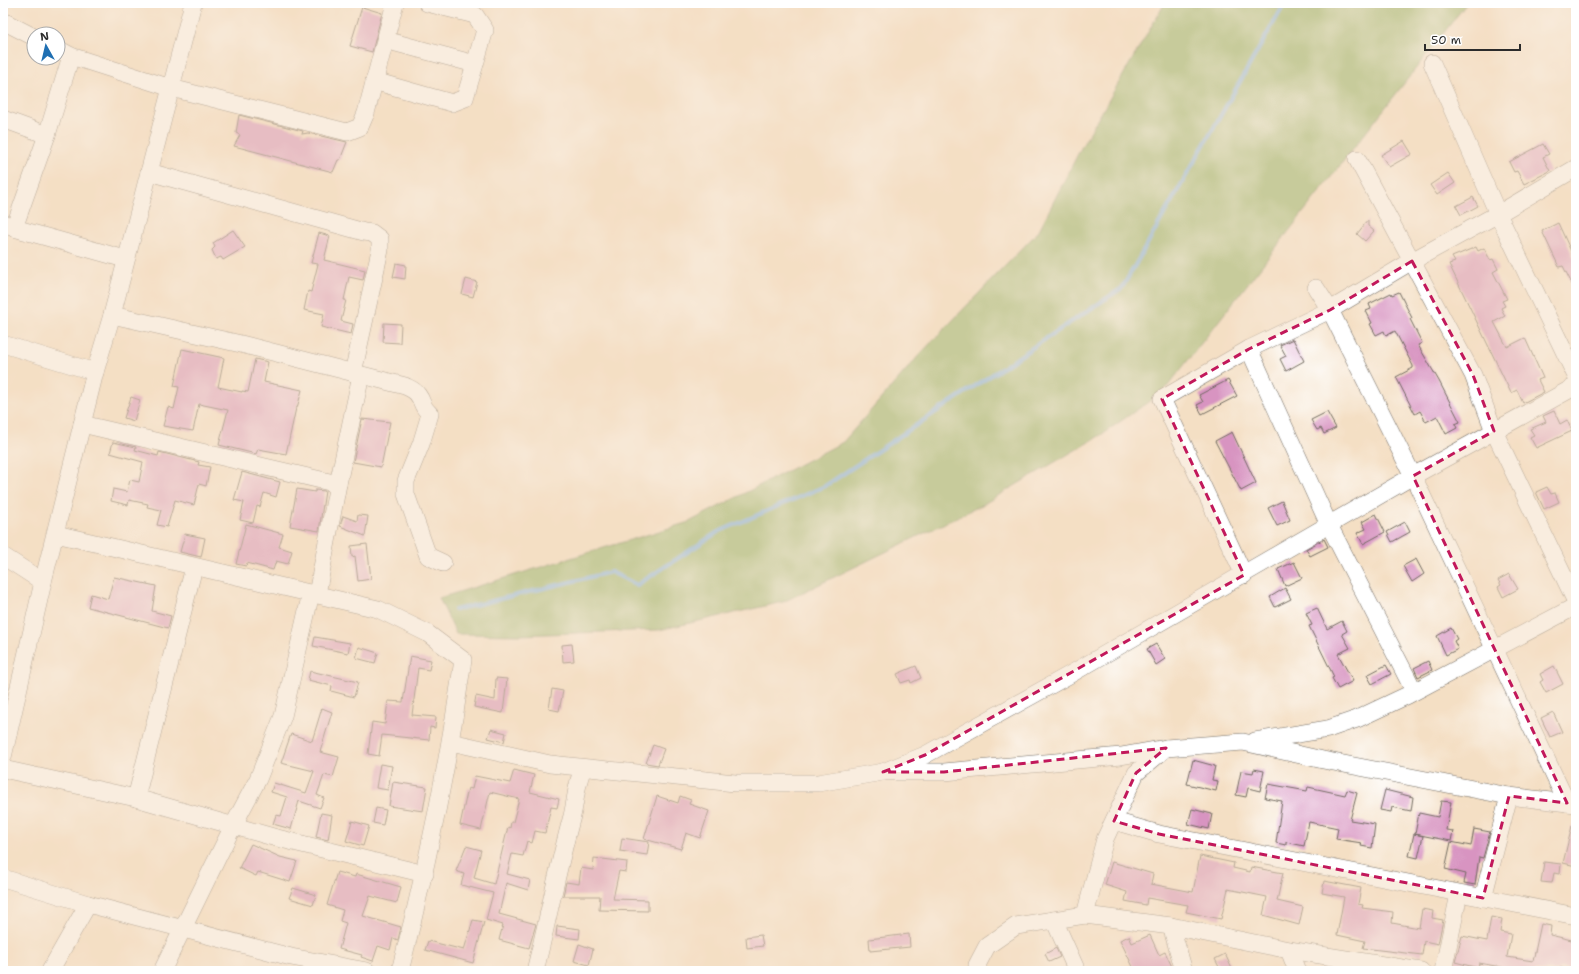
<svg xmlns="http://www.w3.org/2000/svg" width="1579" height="974" font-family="'Shantell Sans',sans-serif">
  <rect width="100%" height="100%" fill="#fff"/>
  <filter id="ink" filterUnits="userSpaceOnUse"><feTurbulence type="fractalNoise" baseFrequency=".025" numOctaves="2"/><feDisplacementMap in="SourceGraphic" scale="8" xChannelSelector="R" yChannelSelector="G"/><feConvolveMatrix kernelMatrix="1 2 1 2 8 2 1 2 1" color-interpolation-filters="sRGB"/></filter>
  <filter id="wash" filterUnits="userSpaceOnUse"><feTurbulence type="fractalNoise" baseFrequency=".012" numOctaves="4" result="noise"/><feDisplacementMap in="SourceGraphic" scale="16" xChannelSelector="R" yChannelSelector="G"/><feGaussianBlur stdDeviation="0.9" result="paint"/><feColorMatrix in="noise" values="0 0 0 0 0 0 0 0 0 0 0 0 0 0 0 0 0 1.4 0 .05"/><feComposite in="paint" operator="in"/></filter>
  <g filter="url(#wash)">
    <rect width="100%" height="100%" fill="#f4dfc4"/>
    <!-- forest -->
    <path fill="#91b468" stroke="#5e704a" d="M1165,3H1467L1164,391L1101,435L982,505L783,602L659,630L519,635L456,634L439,598L689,522L843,442L921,353L1038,232L1082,146Z"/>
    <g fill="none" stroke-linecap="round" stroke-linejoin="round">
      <!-- stream -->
      <path stroke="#77b2e8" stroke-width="4" d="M455,610L611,572L637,585L718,532L825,486L1122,288L1285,3"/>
    </g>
    <g id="blocks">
      <!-- building -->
      <g fill="#d894c1">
        <path d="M362,7L382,13L372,52L350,46Z"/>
        <path d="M239,115L303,131L302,134L308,133L347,142L340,160H338L333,172L234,146L240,135L236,133Z"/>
        <path d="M1404,141L1412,154L1389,167L1381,155Z"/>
        <path d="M1543,144L1549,154L1543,157L1550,171L1524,184L1517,171L1514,172L1509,162Z"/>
        <path d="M1448,173L1455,183L1437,195L1430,185Z"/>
        <path d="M1473,197L1478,206L1461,215L1456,206Z"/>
        <path d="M1368,220V226L1374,231L1365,241L1357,234Z"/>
        <path d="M1558,223L1576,262V292L1563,266L1559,267L1542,231Z"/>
        <path d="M233,230L245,247L223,260L221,257L216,259L212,250L215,247L213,243Z"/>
        <path d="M319,233L330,236L324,260L365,270L363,280L349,277L344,300H346L341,321L353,324L351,334L321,327L324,314L304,310L308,291L311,292L318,264L311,263Z"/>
        <path d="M1476,247L1478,251L1484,248L1490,260L1493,259L1498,269L1493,272L1507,299L1502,301L1505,306L1501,308L1505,316L1494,322L1507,347L1525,338L1543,378L1538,380L1544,392L1523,403L1517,390L1511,393L1449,264L1455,262L1452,257Z"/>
        <path d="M396,263L406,265L405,279L393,277Z"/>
        <path d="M466,279L477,282L473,297L462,294Z"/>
        <path d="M1399,292L1412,318L1410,319L1422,343L1418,345L1439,381L1460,422L1455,424L1457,428L1446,434L1437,416L1426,422L1420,411L1415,414L1396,377L1413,368V366L1395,331L1386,336L1384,331L1376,335L1370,324L1372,323L1366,311L1371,309L1369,304L1391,293L1392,295Z"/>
        <path d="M384,323L401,324L400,343L383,342Z"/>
        <path d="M1293,339L1304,361L1286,371L1280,359L1286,356L1280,345Z"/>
        <path d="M182,349L224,358L218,387L242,392V391L248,392L255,359L268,362L264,382L302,390L297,408H296L286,454L258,449L256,454L219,445L228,410L199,404L193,431L163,426L168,407L174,409L179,387L174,386Z"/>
        <path d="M1228,380L1237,396L1202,414L1197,405L1203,402L1199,395Z"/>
        <path d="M131,397L140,400L134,421L124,418Z"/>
        <path d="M1554,411L1560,424L1567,420L1572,431L1536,448L1530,437L1534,435L1530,429L1546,422L1543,416Z"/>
        <path d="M1327,412L1336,428L1324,434L1321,428L1317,430L1311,420Z"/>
        <path d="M362,419L390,422L381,467L353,462Z"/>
        <path d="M1232,432L1256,483L1241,491L1215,441Z"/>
        <path d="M113,442L136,447L135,450L158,456L159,452L199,462L198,465L210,467L206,486L199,484L194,505L175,500L167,527L157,525L161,510L147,507L148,504L129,500L128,505L111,501L113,489L127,492L130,480L139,482L143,462L110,453Z"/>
        <path d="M242,472L280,482L276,497L264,493L260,507L257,506L253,523L240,520L244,502L234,500Z"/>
        <path d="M1547,487L1551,494L1555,493L1559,502L1544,509L1536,492Z"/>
        <path d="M297,489L315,492V490L325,491L319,531L290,526Z"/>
        <path d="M1282,501L1290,520L1277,526L1268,508Z"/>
        <path d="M1376,514L1385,532L1363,544L1357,533L1366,529L1362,522Z"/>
        <path d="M358,515L368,516L365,536L340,526L343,516L357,521Z"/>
        <path d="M1405,522L1410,532L1392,542L1387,532Z"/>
        <path d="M246,524L283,534L279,547L292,551L288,564L276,561L273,570L247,563L246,566L236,564Z"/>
        <path d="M185,534L205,538L201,557L180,552Z"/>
        <path d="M1324,539L1328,547L1310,556L1306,549Z"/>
        <path d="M367,544L371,579L358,581L355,556L352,557L351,546Z"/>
        <path d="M1416,559L1424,574L1412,582L1403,566Z"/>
        <path d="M1294,562L1302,578L1285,586L1278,569Z"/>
        <path d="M1509,574L1518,589L1503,597L1498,587L1501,585L1498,580Z"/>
        <path d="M114,577L156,586L152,611L171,616L168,628L88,607L91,594L108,599Z"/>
        <path d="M1285,588L1291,599L1275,607L1270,597Z"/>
        <path d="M1317,608L1327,629L1342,621L1347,631L1342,634L1350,648L1338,654L1353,681L1338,689L1332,678L1334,677L1309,626L1312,625L1306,613Z"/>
        <path d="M1451,628L1457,639L1454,641L1458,649L1446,655L1437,636Z"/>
        <path d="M315,637L350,643L348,653L313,646Z"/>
        <path d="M572,644L574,661L563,662L562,645Z"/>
        <path d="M1156,644L1165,659L1156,665L1147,649Z"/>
        <path d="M359,647L378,653L375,663L356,658Z"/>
        <path d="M410,656L431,660L429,670L418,668L412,715L436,717L435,728L430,727L429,740L382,735L379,756L368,754L372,722L385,724L388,701L403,702Z"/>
        <path d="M1428,661L1432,670L1418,677L1414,668Z"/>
        <path d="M1386,665L1391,674L1372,684L1367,675Z"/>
        <path d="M916,666L921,678L911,683L910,680L901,683L897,674Z"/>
        <path d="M1554,666L1563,684L1546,693L1540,682L1543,680L1540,674Z"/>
        <path d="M310,671L358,682L354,697L331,691L332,686L308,680Z"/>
        <path d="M496,678L507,679L503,713L474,707L476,696L495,700Z"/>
        <path d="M552,689L563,691L559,711L549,709Z"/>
        <path d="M322,708L332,712L320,752L339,757L333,777L324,775L317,795L324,798L320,808L299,801L291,829L273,824L276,815L281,816L287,797L271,792L274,783L306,793L314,771L281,763L291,734L312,741Z"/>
        <path d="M1553,712L1562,732L1550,737L1541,718Z"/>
        <path d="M491,729L506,733L504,742L488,738Z"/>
        <path d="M653,745L664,749L658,765L646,763Z"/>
        <path d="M1193,760L1215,766L1212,780L1218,781L1216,791L1187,784Z"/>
        <path d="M380,764L392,766L388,790L376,788Z"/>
        <path d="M1254,769L1264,771L1260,791L1248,788L1246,797L1236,795L1241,771L1253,773Z"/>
        <path d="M514,770L534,775L530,792L559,799L557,808L551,807L545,833L535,831L532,843L527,841L523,856L512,854L507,874L530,880L528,890L506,883L499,914L536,924L529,948L499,940L503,925L486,920L493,893L461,885L464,874L456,871L466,846L481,850L474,878L494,884L508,827L510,828L511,822H513L519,799L490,792L481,830L460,825L468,788L472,789L475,776L510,783Z"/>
        <path d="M393,782L427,787L423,811L389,806Z"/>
        <path d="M1268,784L1307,791L1308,787L1345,795L1347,790L1357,793L1350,820L1375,824L1372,848L1361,846L1362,843L1336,839L1338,828L1309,822L1304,846L1286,842V845L1276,843L1282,801L1265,798Z"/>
        <path d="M1385,790L1413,797L1411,811L1392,807L1391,812L1380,810Z"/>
        <path d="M657,796L678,803L680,796L691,800L689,804L709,811L700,838L686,833L681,849L644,839Z"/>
        <path d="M1441,801L1451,802L1446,830L1453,831L1451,841L1415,834L1419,813L1438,817Z"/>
        <path d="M376,808L386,810L383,825L373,823Z"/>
        <path d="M1192,809L1212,814L1209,829L1188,824Z"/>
        <path d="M321,813L332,815L328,840L316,837Z"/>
        <path d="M352,821L369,826L363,846L346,841Z"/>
        <path d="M1572,826L1576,827V866L1563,863Z"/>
        <path d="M1474,829L1490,832L1483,858L1479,857L1475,885L1464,883L1466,874L1445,869L1451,842L1471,846Z"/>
        <path d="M1414,834L1423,836L1418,858L1409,856Z"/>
        <path d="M622,838L649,842L647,855L620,851Z"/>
        <path d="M251,844L280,857L297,861L290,882L258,872L256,876L239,868Z"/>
        <path d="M1200,856L1234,863L1233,868L1250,872L1251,867L1283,873L1277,901L1303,907L1299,925L1263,915L1267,897L1228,889L1221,919L1186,912L1188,905L1147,898L1146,905L1125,901L1127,892L1105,885L1112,862L1153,874L1151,884L1193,892Z"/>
        <path d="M594,858L627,862L626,872L619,871L613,899L648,900V911L599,910L600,896H563L566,882L579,884L581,868L593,870Z"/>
        <path d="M1544,862L1561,864L1560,874L1554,873L1552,883L1541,882Z"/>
        <path d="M337,872L355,877L356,874L401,887L397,903L370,896L363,916L401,927L398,940L393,938L390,950L378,946L373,961L361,957L362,955L339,949L346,923L340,921L343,910L327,905Z"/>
        <path d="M1324,881L1361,888L1358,904L1363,905L1362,908L1393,912L1392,923L1419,928L1422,909L1433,911L1432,918L1443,920L1438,944L1424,941L1422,955L1363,948L1365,941L1337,935L1344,897L1322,893Z"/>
        <path d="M293,888L316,895L313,905L289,898Z"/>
        <path d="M1491,917L1502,919L1500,932L1511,934L1507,957L1533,961L1541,924L1551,926L1550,935L1576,941V970L1560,968V971H1505L1506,968L1479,963L1478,968L1455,962L1462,936L1487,941Z"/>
        <path d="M473,920L484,922L473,963L425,950L428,941L464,950Z"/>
        <path d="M557,926L580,929L579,939L556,936Z"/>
        <path d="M909,934L910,947L870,951L869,939Z"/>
        <path d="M761,935L763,946L747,948L746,937Z"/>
        <path d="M1150,935L1159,955L1165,952L1174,971H1135L1120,940L1129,936L1132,943Z"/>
        <path d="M579,944L593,949L589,965L574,961Z"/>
        <path d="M1056,948L1060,957L1049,962L1045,954Z"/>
        <path d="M1225,954L1233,971H1221L1215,959Z"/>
      </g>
    </g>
  </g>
  <g filter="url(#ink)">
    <use href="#blocks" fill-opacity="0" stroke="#716a61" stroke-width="1"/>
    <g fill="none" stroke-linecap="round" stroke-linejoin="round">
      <!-- minor casing -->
      <g stroke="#716a61" stroke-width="18">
        <g id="minor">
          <path d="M3,21L34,37"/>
          <path d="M385,40L475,64"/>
          <path d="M58,49L71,56L171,88L347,132L360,127L366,113L395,3"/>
          <path d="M1432,63L1498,214L1576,376"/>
          <path d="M374,81L452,103L465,98L485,30L475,15L427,3"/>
          <path d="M3,119L47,135"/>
          <path d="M1357,159L1473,375L1494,431L1576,602"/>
          <path d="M149,172L364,232L372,233L380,239V250L353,373"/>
          <path d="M3,223L14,228L125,259"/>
          <path d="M14,228L47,135L71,56"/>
          <path d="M1316,288L1330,310L1413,476L1567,803"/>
          <path d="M112,315L241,344L405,386C409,388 415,390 418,395C424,403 420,405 430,414L421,444L406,481V494L428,556L443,563"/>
          <path d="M3,344L95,372"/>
          <path d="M1249,349L1329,525L1414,691"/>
          <path d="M82,424L338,484"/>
          <path d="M56,534L378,609L427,633L463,660C448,766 427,867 400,971"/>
          <path d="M3,556L43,582"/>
          <path d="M1244,575L1162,399L1249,349L1330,310L1412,261L1498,214L1576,168"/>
          <path d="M317,594L338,484L361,375"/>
          <path d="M1255,741L1328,729L1357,719L1408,695L1576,606"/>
          <path d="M451,742L550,764L735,783H818L883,772H944L1121,756L1166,748"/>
          <path d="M3,757L43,582L95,372L112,315L193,3"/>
          <path d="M3,769L136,798L273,837L425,874"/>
          <path d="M883,772L925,755L1069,675L1413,476L1576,386"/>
          <path d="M136,798L194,567"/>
          <path d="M1114,821L1159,834L1576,916"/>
          <path d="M3,878L88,904L291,957L367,971"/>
          <path d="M1483,898L1509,796"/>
          <path d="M1085,915L1171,926L1289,950L1421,971"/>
          <path d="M1054,920L1077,971"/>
          <path d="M1171,926L1184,971"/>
          <path d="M1289,950L1297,971"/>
          <path d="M50,971L88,904"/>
          <path d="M162,971L233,826L258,779L283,716L311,593"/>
          <path d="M535,971C548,919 558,867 572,816C576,800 576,783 583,769"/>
          <path d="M979,971L977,965L987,946L1016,926L1085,915L1105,839L1136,773L1166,748L1243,742L1323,760L1509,796L1576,804"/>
          <path d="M1443,971L1459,894"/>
        </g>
      </g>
      <!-- minor -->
      <use href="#minor" stroke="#fff" stroke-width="17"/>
    </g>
  </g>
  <!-- marked area -->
  <path d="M0 0H1579V974H0ZM1412,261L1473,375L1494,431L1413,476L1567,803L1509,796L1483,898L1159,834L1114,821L1136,773L1166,748L944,772H883L925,755L1244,575L1162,399L1249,349L1330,310Z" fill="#f4dfc4" fill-opacity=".55" fill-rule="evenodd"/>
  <path fill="none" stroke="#c2185b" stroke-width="3" stroke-dasharray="8 5" stroke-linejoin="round" d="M1412,261L1473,375L1494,431L1413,476L1567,803L1509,796L1483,898L1159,834L1114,821L1136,773L1166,748L944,772H883L925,755L1244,575L1162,399L1249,349L1330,310Z"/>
  <!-- margin -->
  <rect width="1579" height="974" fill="none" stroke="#fff" stroke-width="16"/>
  <!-- north arrow -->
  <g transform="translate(46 46) rotate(352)"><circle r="19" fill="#ffffff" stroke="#aaaaaa"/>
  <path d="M0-3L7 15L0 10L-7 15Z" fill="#1f6fb2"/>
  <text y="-6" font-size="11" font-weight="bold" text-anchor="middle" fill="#2b2b2b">N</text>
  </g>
  <!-- scale -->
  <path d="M1425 44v6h95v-6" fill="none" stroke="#2b2b2b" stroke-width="2"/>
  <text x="1431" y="44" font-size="12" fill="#2b2b2b" stroke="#ffffff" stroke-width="3" paint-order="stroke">50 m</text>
</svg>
